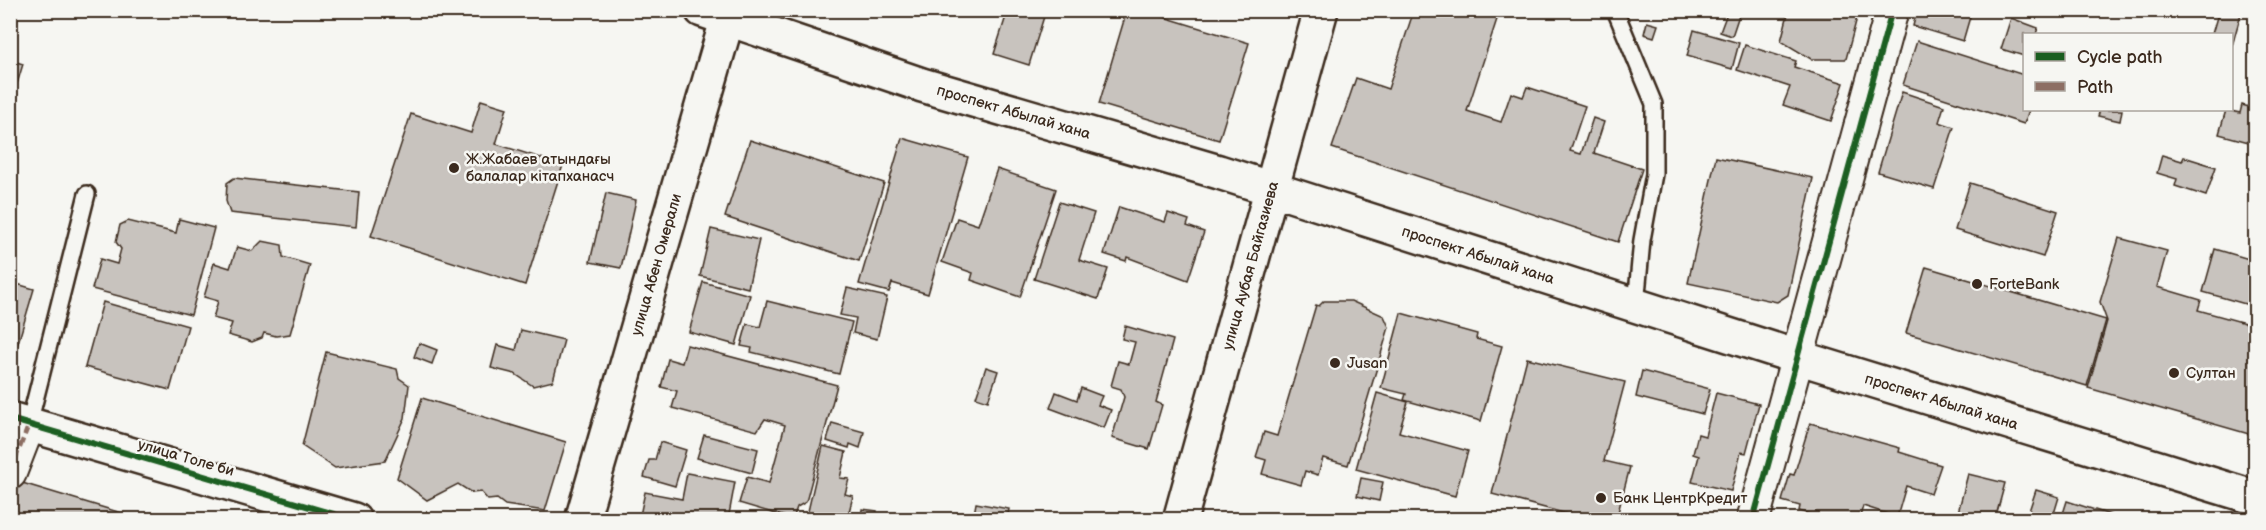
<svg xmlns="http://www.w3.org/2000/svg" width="2266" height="530" font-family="'Balsamiq Sans',sans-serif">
  <rect width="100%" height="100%" fill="#f6f6f2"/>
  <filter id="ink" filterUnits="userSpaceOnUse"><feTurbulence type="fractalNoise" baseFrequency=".0167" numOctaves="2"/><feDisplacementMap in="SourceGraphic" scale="12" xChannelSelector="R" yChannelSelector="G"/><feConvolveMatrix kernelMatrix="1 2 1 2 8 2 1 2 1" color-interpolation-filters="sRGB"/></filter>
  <g filter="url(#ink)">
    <!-- building -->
    <g fill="#c8c3be" stroke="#3b2a1e" stroke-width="1.5">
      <path d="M1008,10H1046L1029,65L994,54Z"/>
      <path d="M1127,10H1141L1249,43L1219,140L1099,104Z"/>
      <path d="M1414,10H1500L1467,111L1501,122L1511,93L1523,97L1527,87L1585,106L1570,151L1581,154L1593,118L1604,122L1594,153L1642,169L1618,242L1332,148L1356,78L1388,89Z"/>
      <path d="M1746,10L1739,15L1732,36L1720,32L1726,16L1710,10Z"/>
      <path d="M1789,10H1859L1846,59H1811L1781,41Z"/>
      <path d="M1917,10H1972L1963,41L1913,26Z"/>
      <path d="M2219,10H2242L2232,46V34H2212Z"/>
      <path d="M2011,18L2038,28L2036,34H2024V56L2001,49Z"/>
      <path d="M1647,22L1658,25L1654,37L1644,34Z"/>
      <path d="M1694,30L1739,43L1732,69L1687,56Z"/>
      <path d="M1917,41L2024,75V110H2029L2024,124L1903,85Z"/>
      <path d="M1745,45L1796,61L1794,67L1844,83L1831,121L1783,105L1790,87L1737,70Z"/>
      <path d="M10,60L23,64L10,107Z"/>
      <path d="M1902,92L1944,106L1939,122L1954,127L1934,189L1878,172Z"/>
      <path d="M481,100L507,108L496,144L563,165L525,285L371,236L411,114L471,133Z"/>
      <path d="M2242,105L2256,109V144L2219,134L2226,110L2240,113Z"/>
      <path d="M2100,110H2122L2120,121L2098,116Z"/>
      <path d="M902,138L968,157L928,294L892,283L889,292L859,284Z"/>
      <path d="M750,140L884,183L859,261L725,217Z"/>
      <path d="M2162,155L2182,161L2184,157L2216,167L2206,196L2175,186L2177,179L2157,173Z"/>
      <path d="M1716,157L1813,178L1788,295L1777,302L1688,283Z"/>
      <path d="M997,169L1056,189L1020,297L971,280L973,273L942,262L957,218L978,225Z"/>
      <path d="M234,178L359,192L356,227L230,213L226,201L227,183Z"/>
      <path d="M1970,183L2058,211L2043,257L1955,230Z"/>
      <path d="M606,193L636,200L621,268L590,262Z"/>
      <path d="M1059,202L1094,213L1079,260L1108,269L1098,299L1034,279Z"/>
      <path d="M1119,207L1165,222L1168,213L1189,220L1187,226L1204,232L1188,280L1127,257L1126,261L1104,254Z"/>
      <path d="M179,219L214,228L191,315L92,289L100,259L117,264L121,249L116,242L120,225L128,221L176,233Z"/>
      <path d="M711,229L759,240L748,288L700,276Z"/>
      <path d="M2119,238L2167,251L2157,287L2201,300L2198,310L2256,326V436L2088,388L2107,321L2100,302Z"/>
      <path d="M262,241L282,245L283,257L310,265L290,334L276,336L264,333L262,338L252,342L228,335L232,323L213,318L218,301L204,297L214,263L230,268L237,247L252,251Z"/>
      <path d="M2215,249L2256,261V307L2203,292Z"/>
      <path d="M1926,267L2106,320L2087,386L1906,333Z"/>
      <path d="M10,282L34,289L10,370Z"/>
      <path d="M703,282L750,295L736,345L689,332Z"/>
      <path d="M847,288L887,297L877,339L853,333L856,318L840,315Z"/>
      <path d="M767,301L852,322L839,374L751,352L752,348L741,346L747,324L760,327Z"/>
      <path d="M1324,301H1351L1384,316L1389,327L1348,465L1323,458L1318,475L1305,471L1301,485L1262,474L1266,460L1256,457L1264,432L1277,436L1316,305L1319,306Z"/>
      <path d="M103,302L188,326L170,390L85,367Z"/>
      <path d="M1401,313L1477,334L1476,339L1502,346L1481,421L1404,400L1406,394L1381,388Z"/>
      <path d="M1125,326L1173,340L1156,402L1162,405L1149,449L1112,438L1124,397L1121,389L1111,386L1118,361L1129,364L1135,342L1122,339Z"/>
      <path d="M521,330L564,340L553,381L533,386L515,374L491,368L497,345L516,350Z"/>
      <path d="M419,343L437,350L432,364L414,357Z"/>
      <path d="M687,345L837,385L806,502L797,507L793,519L739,503L747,477L769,483L785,425L765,419L757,431L672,408L677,391L661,387L668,359L682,363Z"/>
      <path d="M326,352L397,369L399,378L409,385L405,418L385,461L335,468L302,446Z"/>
      <path d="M1527,358L1625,382L1604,461L1630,467L1616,520H1590L1492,494Z"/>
      <path d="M986,367L998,371L988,401L976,397Z"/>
      <path d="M1642,371L1710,389L1703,414L1636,397Z"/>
      <path d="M1081,388L1102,396L1098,405L1111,410L1104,428L1050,408L1056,392L1077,400Z"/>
      <path d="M1377,393L1408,402L1399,432L1468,451L1455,496L1356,469Z"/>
      <path d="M1716,393L1759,404L1746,453L1741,452L1731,491L1692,482L1699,456L1693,454L1698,434L1705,436Z"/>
      <path d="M422,398L566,442L545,511L505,505L497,499L488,500L481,492L472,493L458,484L427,500L397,478Z"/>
      <path d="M832,423L864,432L860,448L850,444L849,448L827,441Z"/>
      <path d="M1810,423L1900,448L1899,452L1941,465L1931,494L1906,486L1897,517L1863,506L1859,520L1829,517L1828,520L1799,511L1800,506L1782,501L1790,474L1794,475Z"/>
      <path d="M704,435L758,449L752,473L697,458Z"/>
      <path d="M660,442L686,450L675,486L644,477L649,460H655Z"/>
      <path d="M823,446L846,452L840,478L849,479L845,494L853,496L847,520H806Z"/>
      <path d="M687,473L735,482L728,520H639L645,492L682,499Z"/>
      <path d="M1968,474L2005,483L1996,516L2010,520H1956Z"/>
      <path d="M1361,478L1383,482L1379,501L1357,496Z"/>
      <path d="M19,482L128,515L126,520H10V510Z"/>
      <path d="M2036,490L2059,497L2052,520H2026Z"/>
      <path d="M2067,501L2126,520H2061Z"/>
      <path d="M976,503L1009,509L1007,520H973Z"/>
      <path d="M862,509L877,511L876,520H861Z"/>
    </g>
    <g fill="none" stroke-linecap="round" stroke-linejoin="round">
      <!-- service casing -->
      <g stroke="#3b2a1e" stroke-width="20">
        <g id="service">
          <path d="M1615,10L1654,104V174L1642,240L1636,305"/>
          <path d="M29,424L87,194"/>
        </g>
      </g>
      <!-- minor casing -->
      <g stroke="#3b2a1e" stroke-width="36">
        <g id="minor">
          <path d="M10,473L29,424"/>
          <path d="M1753,520L1892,10"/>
        </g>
      </g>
      <!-- tertiary casing -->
      <g stroke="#3b2a1e" stroke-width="38">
        <path id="tertiary" d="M10,419L354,520"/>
      </g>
      <!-- secondary casing -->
      <g stroke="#3b2a1e" stroke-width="38">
        <g id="secondary">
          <path id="s1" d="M702,10L922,85L1219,172L1797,357L2256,498"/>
          <path id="s2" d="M582,520L730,10"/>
          <path id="s3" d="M1180,520L1321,10"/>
        </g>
      </g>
      <!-- service -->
      <use href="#service" stroke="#f6f6f2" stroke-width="15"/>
      <!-- minor -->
      <use href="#minor" stroke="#f6f6f2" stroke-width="32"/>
      <!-- tertiary -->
      <use href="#tertiary" stroke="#f6f6f2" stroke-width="33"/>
      <!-- secondary -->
      <use href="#secondary" stroke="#f6f6f2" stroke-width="33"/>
      <!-- quiet -->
      <path stroke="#8d6e63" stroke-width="4.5" stroke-dasharray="9 4.5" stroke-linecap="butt" d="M10,473L29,424"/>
      <!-- cycleway casing -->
      <g stroke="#f6f6f2" stroke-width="10">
        <g id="cycleway">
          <path d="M10,419L354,520"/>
          <path d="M1753,520L1892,10"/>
        </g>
      </g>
      <!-- cycleway -->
      <use href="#cycleway" stroke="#1b5e20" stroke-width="6"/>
    </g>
  </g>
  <!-- markers -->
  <g fill="#3b2a1e" stroke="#f6f6f2" stroke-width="2">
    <circle cx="454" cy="168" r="6"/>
    <circle cx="1977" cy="284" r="6"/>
    <circle cx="1335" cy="363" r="6"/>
    <circle cx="2174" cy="373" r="6"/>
    <circle cx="1601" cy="498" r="6"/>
  </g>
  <g text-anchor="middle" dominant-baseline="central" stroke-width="5" stroke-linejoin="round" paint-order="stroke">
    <!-- street labels -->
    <g font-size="15" fill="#3b2a1e" stroke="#f6f6f2">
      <text stroke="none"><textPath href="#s1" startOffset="328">проспект Абылай хана</textPath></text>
      <text stroke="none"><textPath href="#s1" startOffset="814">проспект Абылай хана</textPath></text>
      <text stroke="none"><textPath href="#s2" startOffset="266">улица Абен Омерали</textPath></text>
      <text stroke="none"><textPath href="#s3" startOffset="264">улица Аубая Байгазиева</textPath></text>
      <text stroke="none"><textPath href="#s1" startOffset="1300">проспект Абылай хана</textPath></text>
      <text transform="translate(186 458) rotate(16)">улица Толе би</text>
    </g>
    <!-- poi labels -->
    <g font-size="15" fill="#3b2a1e" stroke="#f6f6f2" text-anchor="start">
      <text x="466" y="159">Ж.Жабаев атындағы<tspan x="466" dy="17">балалар кітапханасч</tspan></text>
      <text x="1989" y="284">ForteBank</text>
      <text x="1347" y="363">Jusan</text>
      <text x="2186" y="373">Султан</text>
      <text x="1613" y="498">Банк ЦентрКредит</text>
    </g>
  </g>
  <!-- margin -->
  <rect width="2266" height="530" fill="none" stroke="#f6f6f2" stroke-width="36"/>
  <rect x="18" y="18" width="2230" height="494" fill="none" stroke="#3b2a1e" stroke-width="2" filter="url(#ink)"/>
  <!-- legend -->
  <rect x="2023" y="33" width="210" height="78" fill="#f6f6f2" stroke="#aba49d" stroke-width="1.5"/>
  <rect x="2035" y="52" width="30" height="9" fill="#1b5e20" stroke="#aba49d" stroke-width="1.5"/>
  <text x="2077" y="63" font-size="18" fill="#3b2a1e">Cycle path</text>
  <rect x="2035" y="82" width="30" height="9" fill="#8d6e63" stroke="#aba49d" stroke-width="1.5"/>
  <text x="2077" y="93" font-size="18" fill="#3b2a1e">Path</text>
</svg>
